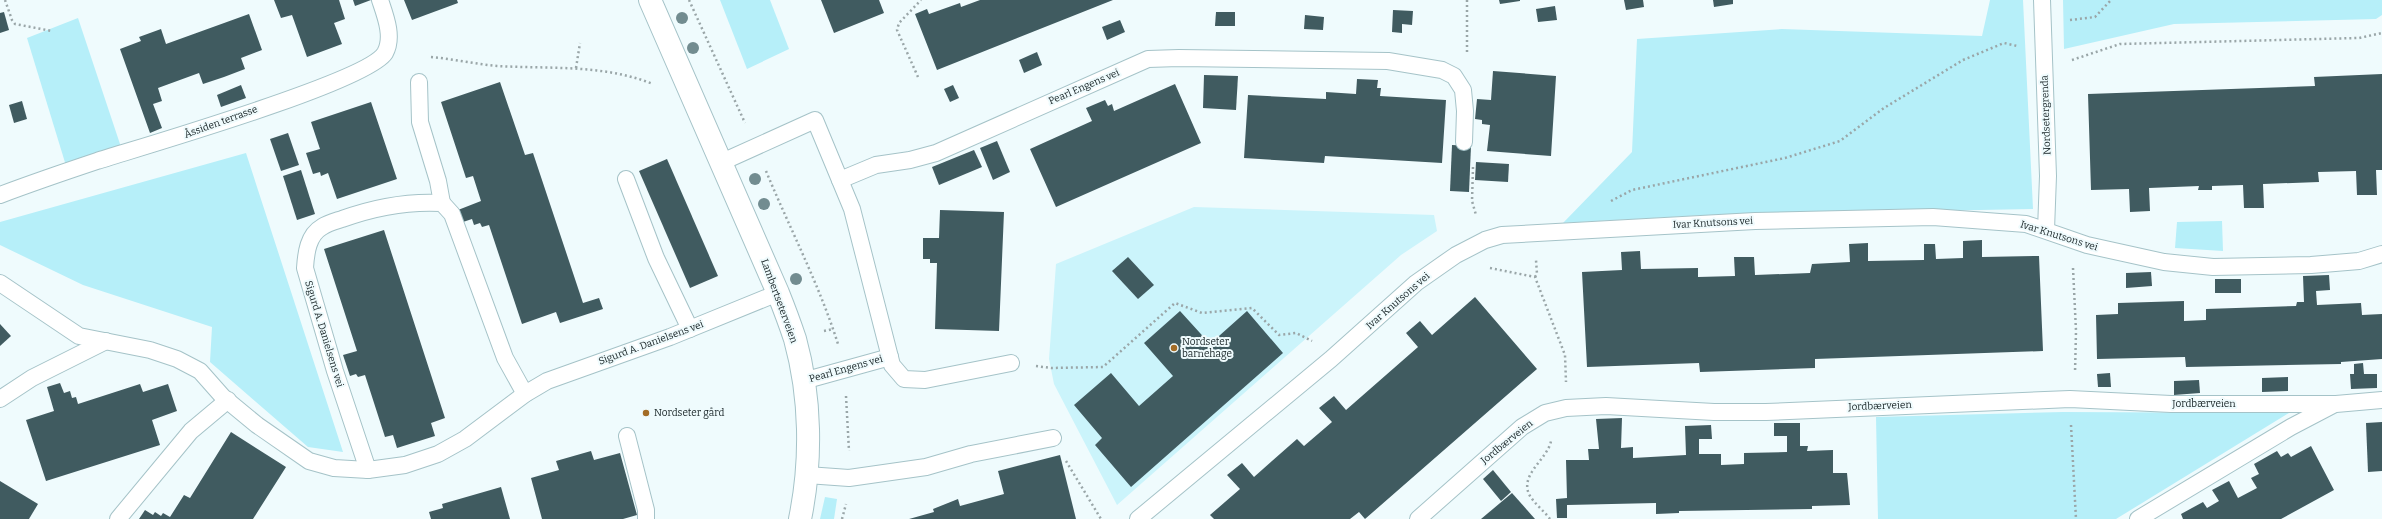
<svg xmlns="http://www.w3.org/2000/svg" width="2382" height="519" font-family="Bitter,serif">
  <rect width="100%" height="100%" fill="#effbfd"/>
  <!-- built -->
  <path fill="#cbf4fb" d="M1194,207L1434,215L1437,231L1401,255L1117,505L1054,384L1049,359L1056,264Z"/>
  <!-- green -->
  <g fill="#b6eff9">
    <path d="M720,0H770L789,49L747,69Z"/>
    <path d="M1990,0H2023L2033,209L1707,215L1563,223L1632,152L1637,39L1782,29L1982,36Z"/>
    <path d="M2063,0H2382V15L2376,19L2174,24L2064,49Z"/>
    <path d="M78,18L122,150L67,169L27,38Z"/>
    <path d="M246,153L343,452L308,447L210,362L212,327L83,285L0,245V222Z"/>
    <path d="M2222,221L2223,251L2175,248L2177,222Z"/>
    <path d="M2063,412L2289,413L2116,519H1878L1876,417Z"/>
    <path d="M825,497L837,499L834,519H820Z"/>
  </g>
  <!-- building -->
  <g fill="#405b60">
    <path d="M274,0H339L345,19L334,23L342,44L307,57L292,15L281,18Z"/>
    <path d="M353,0H371L355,6Z"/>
    <path d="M404,0H457L458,3L412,20Z"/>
    <path d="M821,0H879L884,13L834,33Z"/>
    <path d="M980,0H1113L937,70L915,14L927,9L929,14L960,3L961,7Z"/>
    <path d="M1499,0H1520V1L1500,4Z"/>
    <path d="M1624,0H1643L1644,7L1626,10Z"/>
    <path d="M1713,0H1733V4L1714,7Z"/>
    <path d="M1555,6L1557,20L1538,22L1536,9Z"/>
    <path d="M1393,10L1413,11L1412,25L1402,24V33L1392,32Z"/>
    <path d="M4,12L9,30L0,33V13Z"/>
    <path d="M1216,12H1235V26H1215Z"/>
    <path d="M249,14L262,50L241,58L245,69L224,77L203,84L199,73L158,88L162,101L153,104L162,128L150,133L120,49L141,41L139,37L161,29L166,44Z"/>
    <path d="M1305,15L1324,17L1323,30L1304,29Z"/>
    <path d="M1120,20L1125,32L1107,40L1102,27Z"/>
    <path d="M1037,52L1042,65L1024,73L1019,60Z"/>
    <path d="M1493,71L1556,76L1551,156L1487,151L1490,125L1482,124V120L1475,119L1477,99L1491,100Z"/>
    <path d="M2382,74V170H2376L2377,195H2357L2356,171L2318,172L2319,182L2263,184L2264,208H2244L2243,185L2212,186V190H2198L2199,186L2149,188L2150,211L2130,212L2129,189L2091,190L2088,94L2315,86L2314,77Z"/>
    <path d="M1204,75L1238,76L1236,110L1203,108Z"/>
    <path d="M1357,79L1378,80L1377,88H1381L1380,96L1446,100L1442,163L1325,156L1324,163L1244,158L1248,95L1326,99V92L1356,94Z"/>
    <path d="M500,82L525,155L533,153L583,303L599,298L603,309L560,323L556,312L522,324L489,225L482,227L480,223L474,225L472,219L463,222L458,210L481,201L473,176L466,178L441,102Z"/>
    <path d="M1175,84L1201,143L1056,207L1030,149L1092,121L1086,108L1105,100L1108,106L1112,104L1114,111Z"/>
    <path d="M241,85L246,98L221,107L217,95Z"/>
    <path d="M953,85L959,98L950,102L944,89Z"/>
    <path d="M22,101L27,119L14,123L9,105Z"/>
    <path d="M371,102L397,179L337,199L328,173L321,176L320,172L313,174L306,153L320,149L311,122Z"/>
    <path d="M288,133L299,165L281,171L270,139Z"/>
    <path d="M997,141L1010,172L993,180L980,148Z"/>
    <path d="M1452,145L1471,146L1469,192L1450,191Z"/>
    <path d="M974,150L982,167L939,185L932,167Z"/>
    <path d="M667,159L718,276L690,288L639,171Z"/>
    <path d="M1476,162L1509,164L1508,182L1475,180Z"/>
    <path d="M301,170L315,214L297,220L283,176Z"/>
    <path d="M940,210L1004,212L999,331L935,329L937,263H930V259H923V238H939Z"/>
    <path d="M384,230L445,418L431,423L435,436L397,448L393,435L385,437L365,375L358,377L356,374L350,376L343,355L357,351L324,249Z"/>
    <path d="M1982,240V257L2039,256L2043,351L1815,359V368L1700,372L1699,363L1587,367L1582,272L1622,270L1621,252L1640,251L1641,269L1698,268V277L1735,276L1734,257H1754L1755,275L1810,273L1812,264L1850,262L1849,244L1868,243V261L1924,260V244H1935L1936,259L1963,258V241Z"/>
    <path d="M1128,257L1154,285L1138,299L1112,271Z"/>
    <path d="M2151,272L2152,286L2126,288V273Z"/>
    <path d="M2329,275L2330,290L2316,291L2317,305L2361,303L2362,315L2382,314V359L2341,362V364L2186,367L2185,357L2097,359L2096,315L2118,314V303L2184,301V321L2206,320V309L2296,306L2297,302H2304L2303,276Z"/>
    <rect x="2215" y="279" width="26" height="14"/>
    <path d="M1475,297L1537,369L1365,519L1359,512L1350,519H1214L1210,515L1240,489L1227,475L1242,463L1254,477L1297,439L1304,446L1332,422L1319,408L1334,396L1346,410L1418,347L1406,333L1420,321L1432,335Z"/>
    <path d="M1180,311L1210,344L1247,311L1283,353L1131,487L1095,445L1102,438L1074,405L1111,373L1139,406L1173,376L1144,343Z"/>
    <path d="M0,324L11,336L0,346Z"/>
    <path d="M2363,363L2364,374H2377V388L2351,389L2350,374H2354V364Z"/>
    <path d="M2110,373L2111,387H2098L2097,374Z"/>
    <path d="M2288,377V391L2262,392V378Z"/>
    <path d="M2199,380L2200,393L2174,395V381Z"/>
    <path d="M60,383L64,393L70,391L72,398L76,397L78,404L140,384L143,392L168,384L177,411L152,420L160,445L46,481L26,420L54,411L47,387Z"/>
    <path d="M1622,418L1621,448L1633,447V458L1686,455L1685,426L1711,425L1712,439H1699V454H1721V465L1744,464V453L1787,452V436H1774V423H1800V446H1808L1807,451L1833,450V473H1847L1850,505L1812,506V509L1679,511V513L1656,514V503L1567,505V518H1557L1556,499L1567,498L1566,460H1589L1588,449H1599L1596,419Z"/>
    <path d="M2382,422V471L2368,472L2366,423Z"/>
    <path d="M231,432L286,467L253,519H139L145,510L153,515L155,512L161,516L163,513L170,517L184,495L190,498Z"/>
    <path d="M2311,446L2334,490L2281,519H2183L2181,514L2203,502L2207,508L2219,501L2212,490L2229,481L2238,498L2257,488L2251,478L2259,474L2254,464L2277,451L2281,457L2288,453L2291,457Z"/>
    <path d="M591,451L594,460L620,453L637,515L623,519H542L531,478L559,470L556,461Z"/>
    <path d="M1060,455L1076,519H909L934,512L933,509L958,499L960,506L1004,494L998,471Z"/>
    <path d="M1493,470L1511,492L1501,501L1483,479Z"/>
    <path d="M0,481L38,504L29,519H0Z"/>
    <path d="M501,487L510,519H431L429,512L443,508L442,504Z"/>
    <path d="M1512,493L1535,519H1481Z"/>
  </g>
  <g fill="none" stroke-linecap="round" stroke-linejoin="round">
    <!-- service casing -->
    <g stroke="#a5c3c8" stroke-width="18">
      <g id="service">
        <path d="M2042,0L2048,176L2046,230"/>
        <path d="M419,82L420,122L438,181L442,203"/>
        <path d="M722,162L815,120L852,209L892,365L904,379L925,380L1011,363"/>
        <path d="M626,179L656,258L690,329"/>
        <path d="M840,180L876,165L910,160L936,153L1148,59L1179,58L1388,61L1442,70L1454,76L1463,90L1465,111L1464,142"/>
        <path d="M0,195C32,183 64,172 97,161C141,147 367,82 385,53C394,37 385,15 380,0"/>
        <path d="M0,283L79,336L150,350L177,359L200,371L223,397L257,425L309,461L334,468L368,470L405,465L438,454L465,439L525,394L547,381L670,337L778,293"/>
        <path d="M803,381L890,357"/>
        <path d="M0,399L32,378L106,341"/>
        <path d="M627,436L646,510V519"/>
        <path d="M368,470L335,371L305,268C306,253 308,235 322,227C328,223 336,221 342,219C375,207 407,201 442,203L452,214L505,358L525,394"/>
        <path d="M807,475L849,478L926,467L971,454L1053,438"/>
        <path d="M118,519L191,431L228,400"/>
        <path d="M1138,519L1331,359L1416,283L1456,255L1485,240L1502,235L1755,221L1933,217L2026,224L2087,245L2164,262L2213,267L2311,265L2359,261L2382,254"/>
        <path d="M1418,519L1522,427L1545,413L1566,408L1606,406L1714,412H1766L2070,399L2171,404H2336L2382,400"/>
        <path d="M2138,519L2291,427L2333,405"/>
      </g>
    </g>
    <!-- secondary casing -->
    <g stroke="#a5c3c8" stroke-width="24">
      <path id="secondary" d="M650,0L778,293C784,308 790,324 795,339C811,397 812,461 800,519"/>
    </g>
    <!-- path -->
    <g stroke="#9aa6a8" stroke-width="2.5" stroke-dasharray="2 3" stroke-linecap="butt">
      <path d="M5,0L12,20L15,24L52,31"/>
      <path d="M689,0L745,123"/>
      <path d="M2070,20L2095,17L2111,0"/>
      <path d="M1467,52V0"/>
      <path d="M431,57C453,59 475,64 497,66C549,69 603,64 653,84"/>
      <path d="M2072,60L2120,44L2359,38L2382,33"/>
      <path d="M576,68L580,43"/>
      <path d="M918,77L897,30L899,23L921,0"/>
      <path d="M1473,167L1472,201L1476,215"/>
      <path d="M766,171C790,229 819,284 838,344"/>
      <path d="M1611,201L1632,190L1785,158L1840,141L1884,108L1963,60L2004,43L2017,46"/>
      <path d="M1490,268L1535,277L1565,355L1566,382"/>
      <path d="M2073,268L2076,331L2075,373"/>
      <path d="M1535,277L1537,274L1536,260"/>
      <path d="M824,331L833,329"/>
      <path d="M1036,366L1051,368L1103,367L1175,303L1202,313L1252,308L1279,335L1296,333L1312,341"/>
      <path d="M846,396L849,451"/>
      <path d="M2071,425L2076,519"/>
      <path d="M1066,461L1101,519"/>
      <path d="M842,519L846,504"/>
      <path d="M1550,519C1544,511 1535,504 1530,496C1518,475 1548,459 1551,441"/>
    </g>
    <!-- service -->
    <use href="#service" stroke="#fff" stroke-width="16"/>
    <!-- secondary -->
    <use href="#secondary" stroke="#fff" stroke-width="22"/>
  </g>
  <!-- trees -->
  <g fill="#728c90">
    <circle cx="682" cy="18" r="6"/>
    <circle cx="693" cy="48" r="6"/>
    <circle cx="755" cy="179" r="6"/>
    <circle cx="764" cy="204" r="6"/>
    <circle cx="796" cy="279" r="6"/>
  </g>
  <!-- markers -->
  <g fill="#a26c26" stroke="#effbfd" stroke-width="1.5">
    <circle cx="1174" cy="348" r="4"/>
    <circle cx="646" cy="413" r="4"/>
  </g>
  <g text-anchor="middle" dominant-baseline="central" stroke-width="4" stroke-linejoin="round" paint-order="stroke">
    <!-- street labels -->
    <g font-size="10" fill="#172325" stroke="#effbfd">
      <text transform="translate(1084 87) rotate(-23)">Pearl Engens vei</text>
      <text transform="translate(2046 115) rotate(-92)">Nordsetergrenda</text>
      <text transform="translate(221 122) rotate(-20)">Åssiden terrasse</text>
      <text transform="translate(1713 223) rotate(-3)">Ivar Knutsons vei</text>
      <text transform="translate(2059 236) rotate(17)">Ivar Knutsons vei</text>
      <text transform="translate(779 301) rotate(70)">Lambertseterveien</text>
      <text transform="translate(1398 301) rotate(-41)">Ivar Knutsons vei</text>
      <text transform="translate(324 334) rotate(73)">Sigurd A. Danielsens vei</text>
      <text transform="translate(651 343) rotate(-20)">Sigurd A. Danielsens vei</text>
      <text transform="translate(846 369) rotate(-16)">Pearl Engens vei</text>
      <text x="2204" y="404">Jordbærveien</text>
      <text transform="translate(1880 406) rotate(-2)">Jordbærveien</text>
      <text transform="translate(1507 442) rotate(-39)">Jordbærveien</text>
    </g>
    <!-- poi labels -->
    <g font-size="10" fill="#172325" stroke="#effbfd" text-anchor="start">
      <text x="1182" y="342">Nordseter<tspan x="1182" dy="12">barnehage</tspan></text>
      <text x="654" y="413">Nordseter gård</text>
    </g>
  </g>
</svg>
